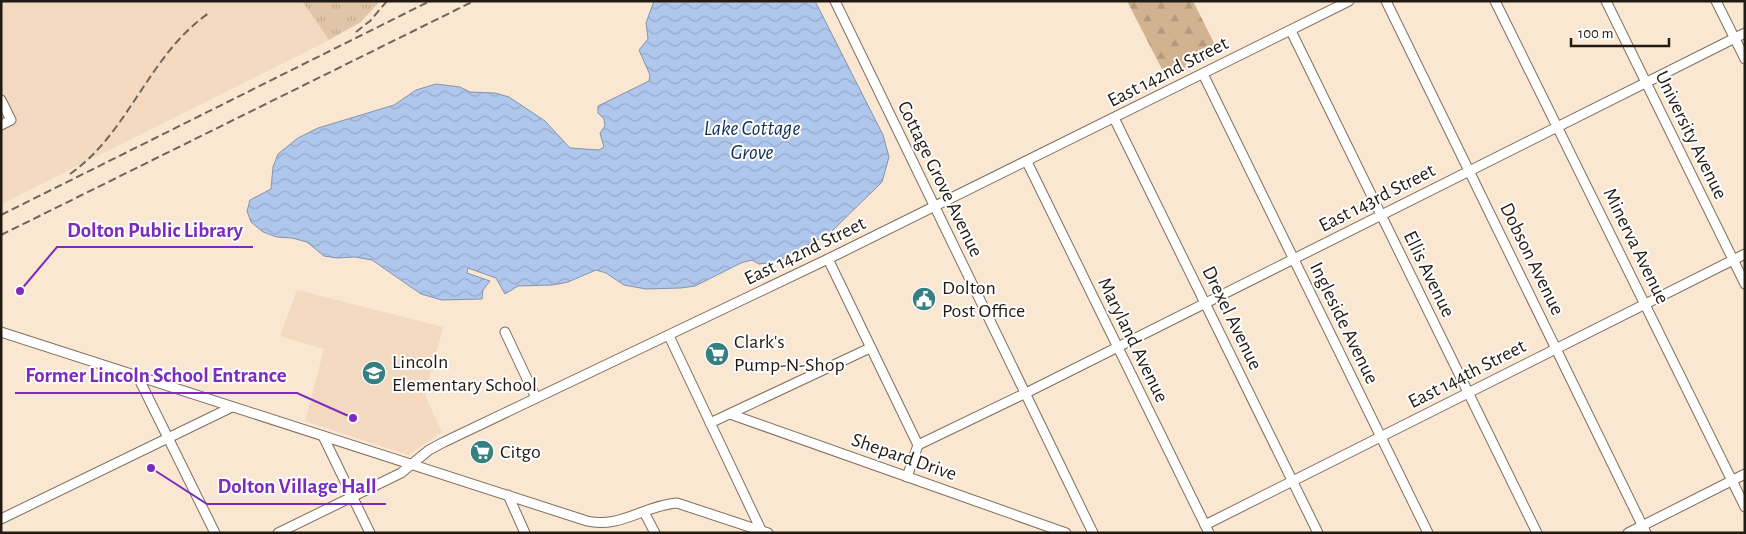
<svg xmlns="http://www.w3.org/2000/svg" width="1746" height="534" font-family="'Alegreya Sans',sans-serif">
  <defs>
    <pattern id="grass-tufts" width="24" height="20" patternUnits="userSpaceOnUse" patternTransform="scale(1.25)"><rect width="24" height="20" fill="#e1c5a8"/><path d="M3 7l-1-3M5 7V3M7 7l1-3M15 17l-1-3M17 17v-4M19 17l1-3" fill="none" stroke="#c1a990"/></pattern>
    <pattern id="forest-firs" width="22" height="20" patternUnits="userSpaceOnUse" patternTransform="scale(1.25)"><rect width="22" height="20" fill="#d2b391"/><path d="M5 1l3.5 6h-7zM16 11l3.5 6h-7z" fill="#b4997c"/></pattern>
    <pattern id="water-waves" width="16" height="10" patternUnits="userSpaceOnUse" patternTransform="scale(1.25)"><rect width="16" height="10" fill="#afc7ec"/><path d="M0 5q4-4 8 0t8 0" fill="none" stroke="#96aaca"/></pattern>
  </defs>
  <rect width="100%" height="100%" fill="#fae7d2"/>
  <!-- built -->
  <g fill="#f2d9bf">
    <path d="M1,1H302L329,40L1,204V127L9,123L1,108Z"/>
    <path d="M297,290L443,327L425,396L442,432L408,455L305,421L324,349L280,336Z"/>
  </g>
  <!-- grass -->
  <path fill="url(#grass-tufts)" d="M302,1H380L361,22L329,40Z"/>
  <!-- forest -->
  <path fill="url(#forest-firs)" d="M1127,1H1193L1219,53L1167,79Z"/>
  <!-- water -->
  <path fill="url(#water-waves)" stroke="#8593ab" d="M654,1H815L883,135L889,157L882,182L830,233L776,262L759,264L752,260L741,263L695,286L681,288L646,289L624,285L606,273L596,270L568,282L553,285L518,286L505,294L496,278L468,268L467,273L490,281L483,290L482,299L442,300L421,294L372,260L355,257L337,258L324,256L307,242L292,238L277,237L263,232L251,222L247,211L250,200L271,189L273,167L278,154L298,138L318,128L394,105L416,90L436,84L460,87L470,92L495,93L509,97L545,121L570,148L599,150L604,147L600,133L605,126L604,119L598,113V106L649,81L650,75L639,50L648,39L646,23Z"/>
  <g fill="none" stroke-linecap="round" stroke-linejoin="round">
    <!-- minor casing -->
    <g stroke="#7f6e5c" stroke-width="11">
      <g id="minor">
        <path d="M835,1L1093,533"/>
        <path d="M1386,1L1646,533"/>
        <path d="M1495,1L1745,507"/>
        <path d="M1606,1L1745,284"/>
        <path d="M1716,1L1745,59"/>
        <path d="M1291,31L1537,533"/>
        <path d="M1203,74L1428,533"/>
        <path d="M1,100L11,120L1,125"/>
        <path d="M1114,118L1318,533"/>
        <path d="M1027,162L1209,533"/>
        <path d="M828,259L918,445L907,477"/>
        <path d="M1,332L587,521C620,529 645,505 677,503L768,533"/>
        <path d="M505,332L536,398"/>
        <path d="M669,336L761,530"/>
        <path d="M138,377L215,533"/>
        <path d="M730,414L1066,533"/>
        <path d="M710,423L870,348"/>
        <path d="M323,436L370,533"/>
        <path d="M918,445L1026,393L1745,33"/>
        <path d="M508,495L525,533"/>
        <path d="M644,512L655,533"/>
        <path d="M1,519L232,407"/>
        <path d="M1205,525L1745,254"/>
        <path d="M278,533L401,473L429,450L444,442L828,259L1349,1"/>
        <path d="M1628,533L1745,474"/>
      </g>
    </g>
    <!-- minor -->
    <use href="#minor" stroke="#fff" stroke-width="9"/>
    <!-- rail -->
    <g stroke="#706558" stroke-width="2" stroke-dasharray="8 4" stroke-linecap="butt">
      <path d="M356,32L370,21L387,1"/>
      <path d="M70,174C129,133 149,54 209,13"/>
      <path d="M1,215L430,1"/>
      <path d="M1,235L474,1"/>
    </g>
  </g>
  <!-- icons -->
  <defs>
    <g id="civic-disc" transform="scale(1.25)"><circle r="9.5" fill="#378081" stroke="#fff"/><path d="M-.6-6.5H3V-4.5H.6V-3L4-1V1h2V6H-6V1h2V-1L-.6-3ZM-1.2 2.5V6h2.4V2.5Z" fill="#fff"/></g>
    <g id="supermarket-disc" transform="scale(1.25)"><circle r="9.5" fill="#378081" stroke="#fff"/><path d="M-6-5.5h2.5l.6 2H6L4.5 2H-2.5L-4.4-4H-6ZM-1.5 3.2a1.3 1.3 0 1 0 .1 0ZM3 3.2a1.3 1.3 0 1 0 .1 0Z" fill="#fff"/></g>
    <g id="school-disc" transform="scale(1.25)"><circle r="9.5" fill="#378081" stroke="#fff"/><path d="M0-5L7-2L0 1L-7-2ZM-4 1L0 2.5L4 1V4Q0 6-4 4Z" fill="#fff"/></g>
  </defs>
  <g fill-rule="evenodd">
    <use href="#civic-disc" x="924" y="299"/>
    <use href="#supermarket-disc" x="717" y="354"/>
    <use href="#school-disc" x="374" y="373"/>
    <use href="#supermarket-disc" x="482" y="452"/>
  </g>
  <g text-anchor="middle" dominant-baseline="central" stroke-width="4" stroke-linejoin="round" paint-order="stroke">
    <!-- street labels -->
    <g font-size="20" fill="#221b13" stroke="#fff">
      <text transform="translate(1168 72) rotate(-27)">East 142nd Street</text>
      <text transform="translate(1691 135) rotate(64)">University Avenue</text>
      <text transform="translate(940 179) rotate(64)">Cottage Grove Avenue</text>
      <text transform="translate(1377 198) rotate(-27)">East 143rd Street</text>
      <text transform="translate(1636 246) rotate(64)">Minerva Avenue</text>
      <text transform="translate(805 251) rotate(-26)">East 142nd Street</text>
      <text transform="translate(1532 259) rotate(64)">Dobson Avenue</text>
      <text transform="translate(1429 274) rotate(64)">Ellis Avenue</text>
      <text transform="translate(1232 318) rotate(64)">Drexel Avenue</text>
      <text transform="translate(1344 323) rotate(64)">Ingleside Avenue</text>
      <text transform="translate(1133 340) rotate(64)">Maryland Avenue</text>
      <text transform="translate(1467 374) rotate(-27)">East 144th Street</text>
      <text transform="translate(904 457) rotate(19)">Shepard Drive</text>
    </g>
    <!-- poi labels -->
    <g font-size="20" fill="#221b13" stroke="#fff" text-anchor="start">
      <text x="942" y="288">Dolton<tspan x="942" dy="23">Post Office</tspan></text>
      <text x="734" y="342">Clark's<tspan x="734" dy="23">Pump-N-Shop</tspan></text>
      <text x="392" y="362">Lincoln<tspan x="392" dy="23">Elementary School</tspan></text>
      <text x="500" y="452">Citgo</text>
    </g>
    <!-- water labels -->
    <g font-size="21" font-style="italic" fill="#112e5b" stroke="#fff">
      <text x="752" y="128">Lake Cottage<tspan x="752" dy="24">Grove</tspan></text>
    </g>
  </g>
  <!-- callouts -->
  <path fill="none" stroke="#7b2cbf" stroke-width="2" d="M20 291L57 247H253M353 418L297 393H15M151 468L207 504H386"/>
  <g fill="#7b2cbf" stroke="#fff" stroke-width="2">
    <circle cx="20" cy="291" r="5"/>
    <circle cx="353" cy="418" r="5"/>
    <circle cx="151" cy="468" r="5"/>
  </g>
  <g font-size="21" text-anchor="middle" font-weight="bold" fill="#7b2cbf" stroke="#fff" stroke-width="4" stroke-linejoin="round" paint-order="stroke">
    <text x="155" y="237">Dolton Public Library</text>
    <text x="156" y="382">Former Lincoln School Entrance</text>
    <text x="297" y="493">Dolton Village Hall</text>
  </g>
  <!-- border -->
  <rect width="1746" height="534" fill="none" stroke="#221b13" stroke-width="5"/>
  <!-- scale -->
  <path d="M1571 38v8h98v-8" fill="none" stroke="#221b13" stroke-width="2.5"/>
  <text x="1578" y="38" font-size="15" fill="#221b13" stroke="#ffffff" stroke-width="4" paint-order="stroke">100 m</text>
</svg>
